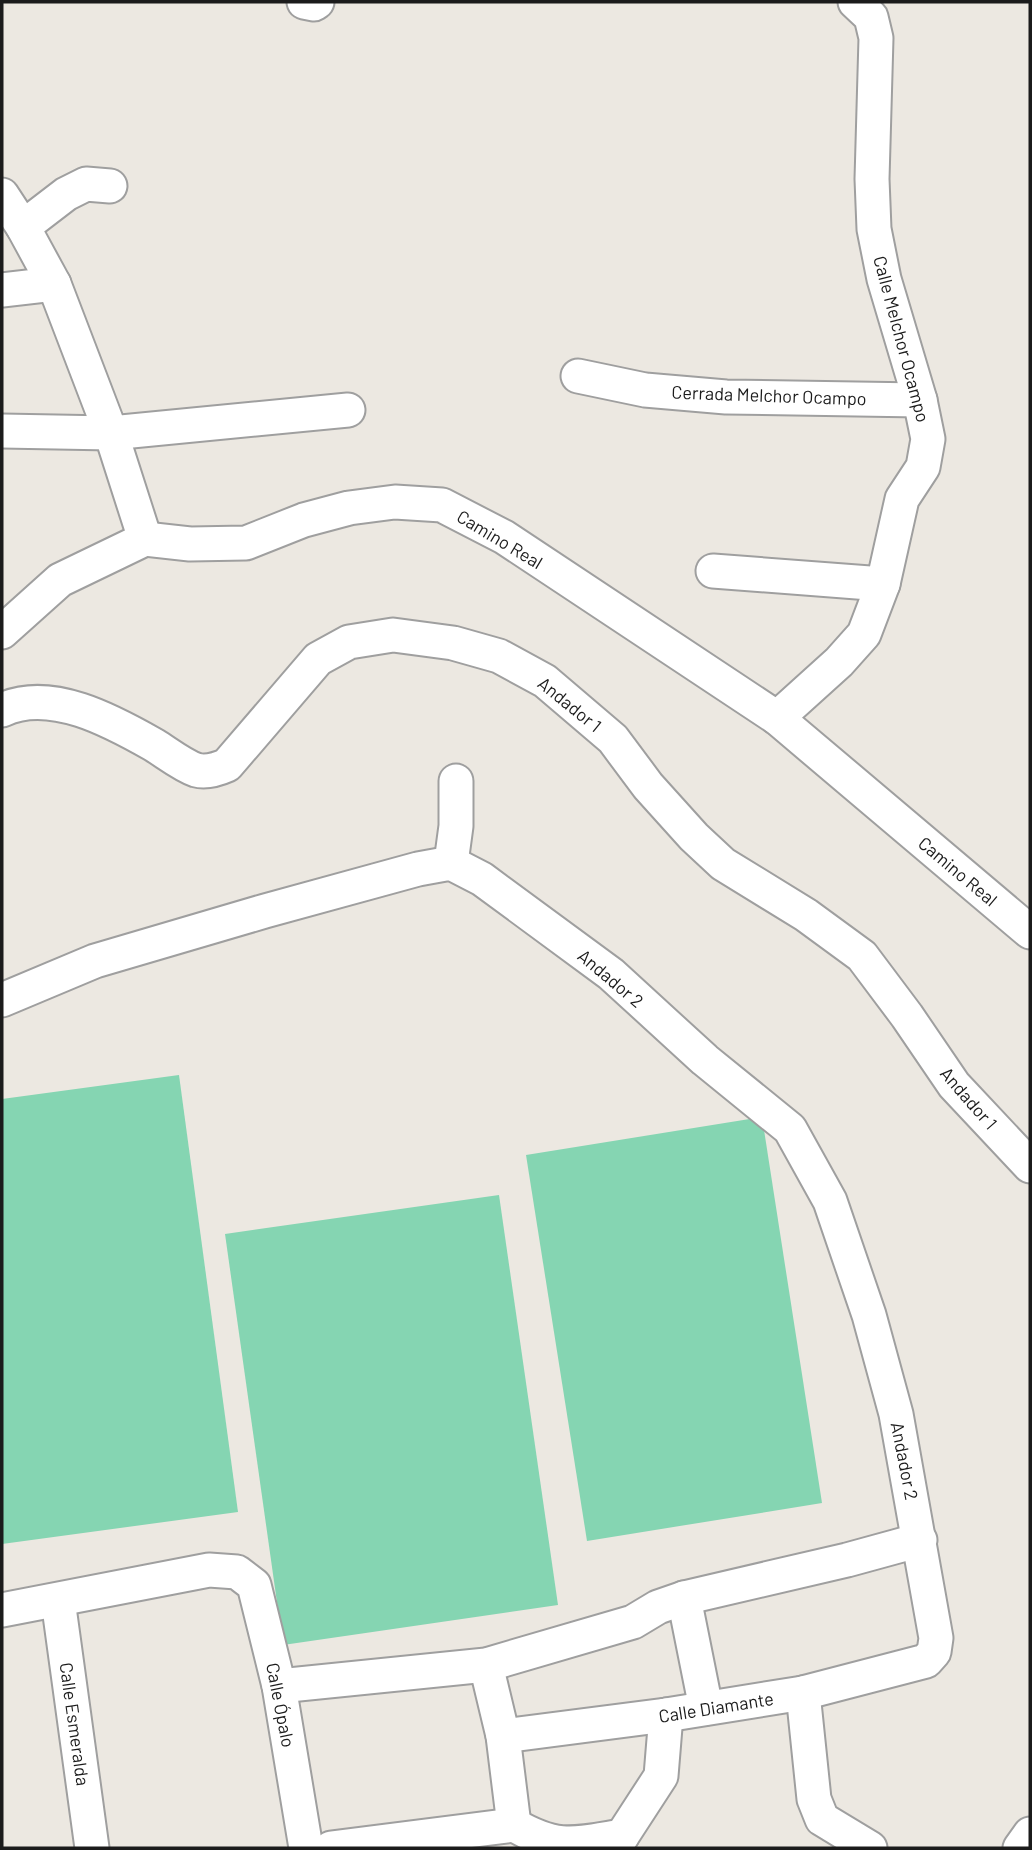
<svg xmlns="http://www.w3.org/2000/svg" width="1032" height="1850" font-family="Barlow,sans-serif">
  <rect width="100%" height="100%" fill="#ece8e1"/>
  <!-- pitch -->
  <g fill="#85d5b2">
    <path d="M179,1075L238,1512L2,1544V1099Z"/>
    <path d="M762,1117L822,1503L587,1541L526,1155Z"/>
    <path d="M499,1195L558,1605L283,1645L225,1234Z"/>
  </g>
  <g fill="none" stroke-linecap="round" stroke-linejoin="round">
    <!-- minor casing -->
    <g stroke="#9f9f9f" stroke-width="37">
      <g id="minor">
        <path d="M304,2L314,4L317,2"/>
        <path d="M2,195L23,227L54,284L111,433L145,539"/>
        <path d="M23,227L66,194L86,184L110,186"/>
        <path d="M2,290L54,284"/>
        <path d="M578,376L645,390L726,397L920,400"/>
        <path d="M2,431L111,433L348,410"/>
        <path d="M145,539L190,544L246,543L304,520L349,508L395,502L442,505L504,537L777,718L1030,932"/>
        <path d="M713,571L883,584"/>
        <path d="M2,632L60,580L145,539"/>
        <path d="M2,710C50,687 112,721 154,745C167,753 182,765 196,770C207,773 218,769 227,765L318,659L349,642L393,635L453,643L499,656L545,681L613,739L648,786L694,837L723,864L806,915L862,956L907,1016L954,1085L1030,1166"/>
        <path d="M777,718L839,662L864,634L883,584L902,499L923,467L928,439L920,400L884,279L874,229L872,179L876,38L871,17L855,2"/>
        <path d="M451,863L456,826V781"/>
        <path d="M2,1000L95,961L265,911L418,869L451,863L482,879L611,974L705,1060L790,1129L830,1201L869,1315L896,1414L936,1638L934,1652L926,1661L803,1693L666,1715L503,1736"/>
        <path d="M684,1598L706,1708"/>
        <path d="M58,1600L92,1848"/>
        <path d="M2,1610L209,1570L237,1572L254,1585L279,1686L306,1848"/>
        <path d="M486,1665L503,1736L514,1825"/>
        <path d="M279,1686L486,1665L633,1622L658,1607L684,1598L847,1560L920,1540"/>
        <path d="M803,1693L814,1799L822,1819L870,1848"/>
        <path d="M514,1825C558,1850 573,1844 622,1836"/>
        <path d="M622,1836L661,1776L666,1715"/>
        <path d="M331,1848L514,1825"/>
        <path d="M1020,1848L1030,1834"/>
      </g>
    </g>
    <!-- minor -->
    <use href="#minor" stroke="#fff" stroke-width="33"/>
  </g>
  <g text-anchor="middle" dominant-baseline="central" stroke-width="5" stroke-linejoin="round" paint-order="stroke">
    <!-- street labels -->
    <g font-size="18" fill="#1b1b1b" stroke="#fff">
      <text transform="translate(902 339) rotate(75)">Calle Melchor Ocampo</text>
      <text transform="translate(769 395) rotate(2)">Cerrada Melchor Ocampo</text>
      <text transform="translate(500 539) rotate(31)">Camino Real</text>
      <text transform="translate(570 704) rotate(39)">Andador 1</text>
      <text transform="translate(958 871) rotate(40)">Camino Real</text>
      <text transform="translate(611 978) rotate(40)">Andador 2</text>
      <text transform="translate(969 1098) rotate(49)">Andador 1</text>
      <text transform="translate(905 1461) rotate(79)">Andador 2</text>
      <text transform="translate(281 1705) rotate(79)">Calle Ópalo</text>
      <text transform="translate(716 1707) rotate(-9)">Calle Diamante</text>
      <text transform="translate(75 1724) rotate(82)">Calle Esmeralda</text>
    </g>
  </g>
  <!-- border -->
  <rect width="1032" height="1850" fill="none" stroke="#1b1b1b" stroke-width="7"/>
</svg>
